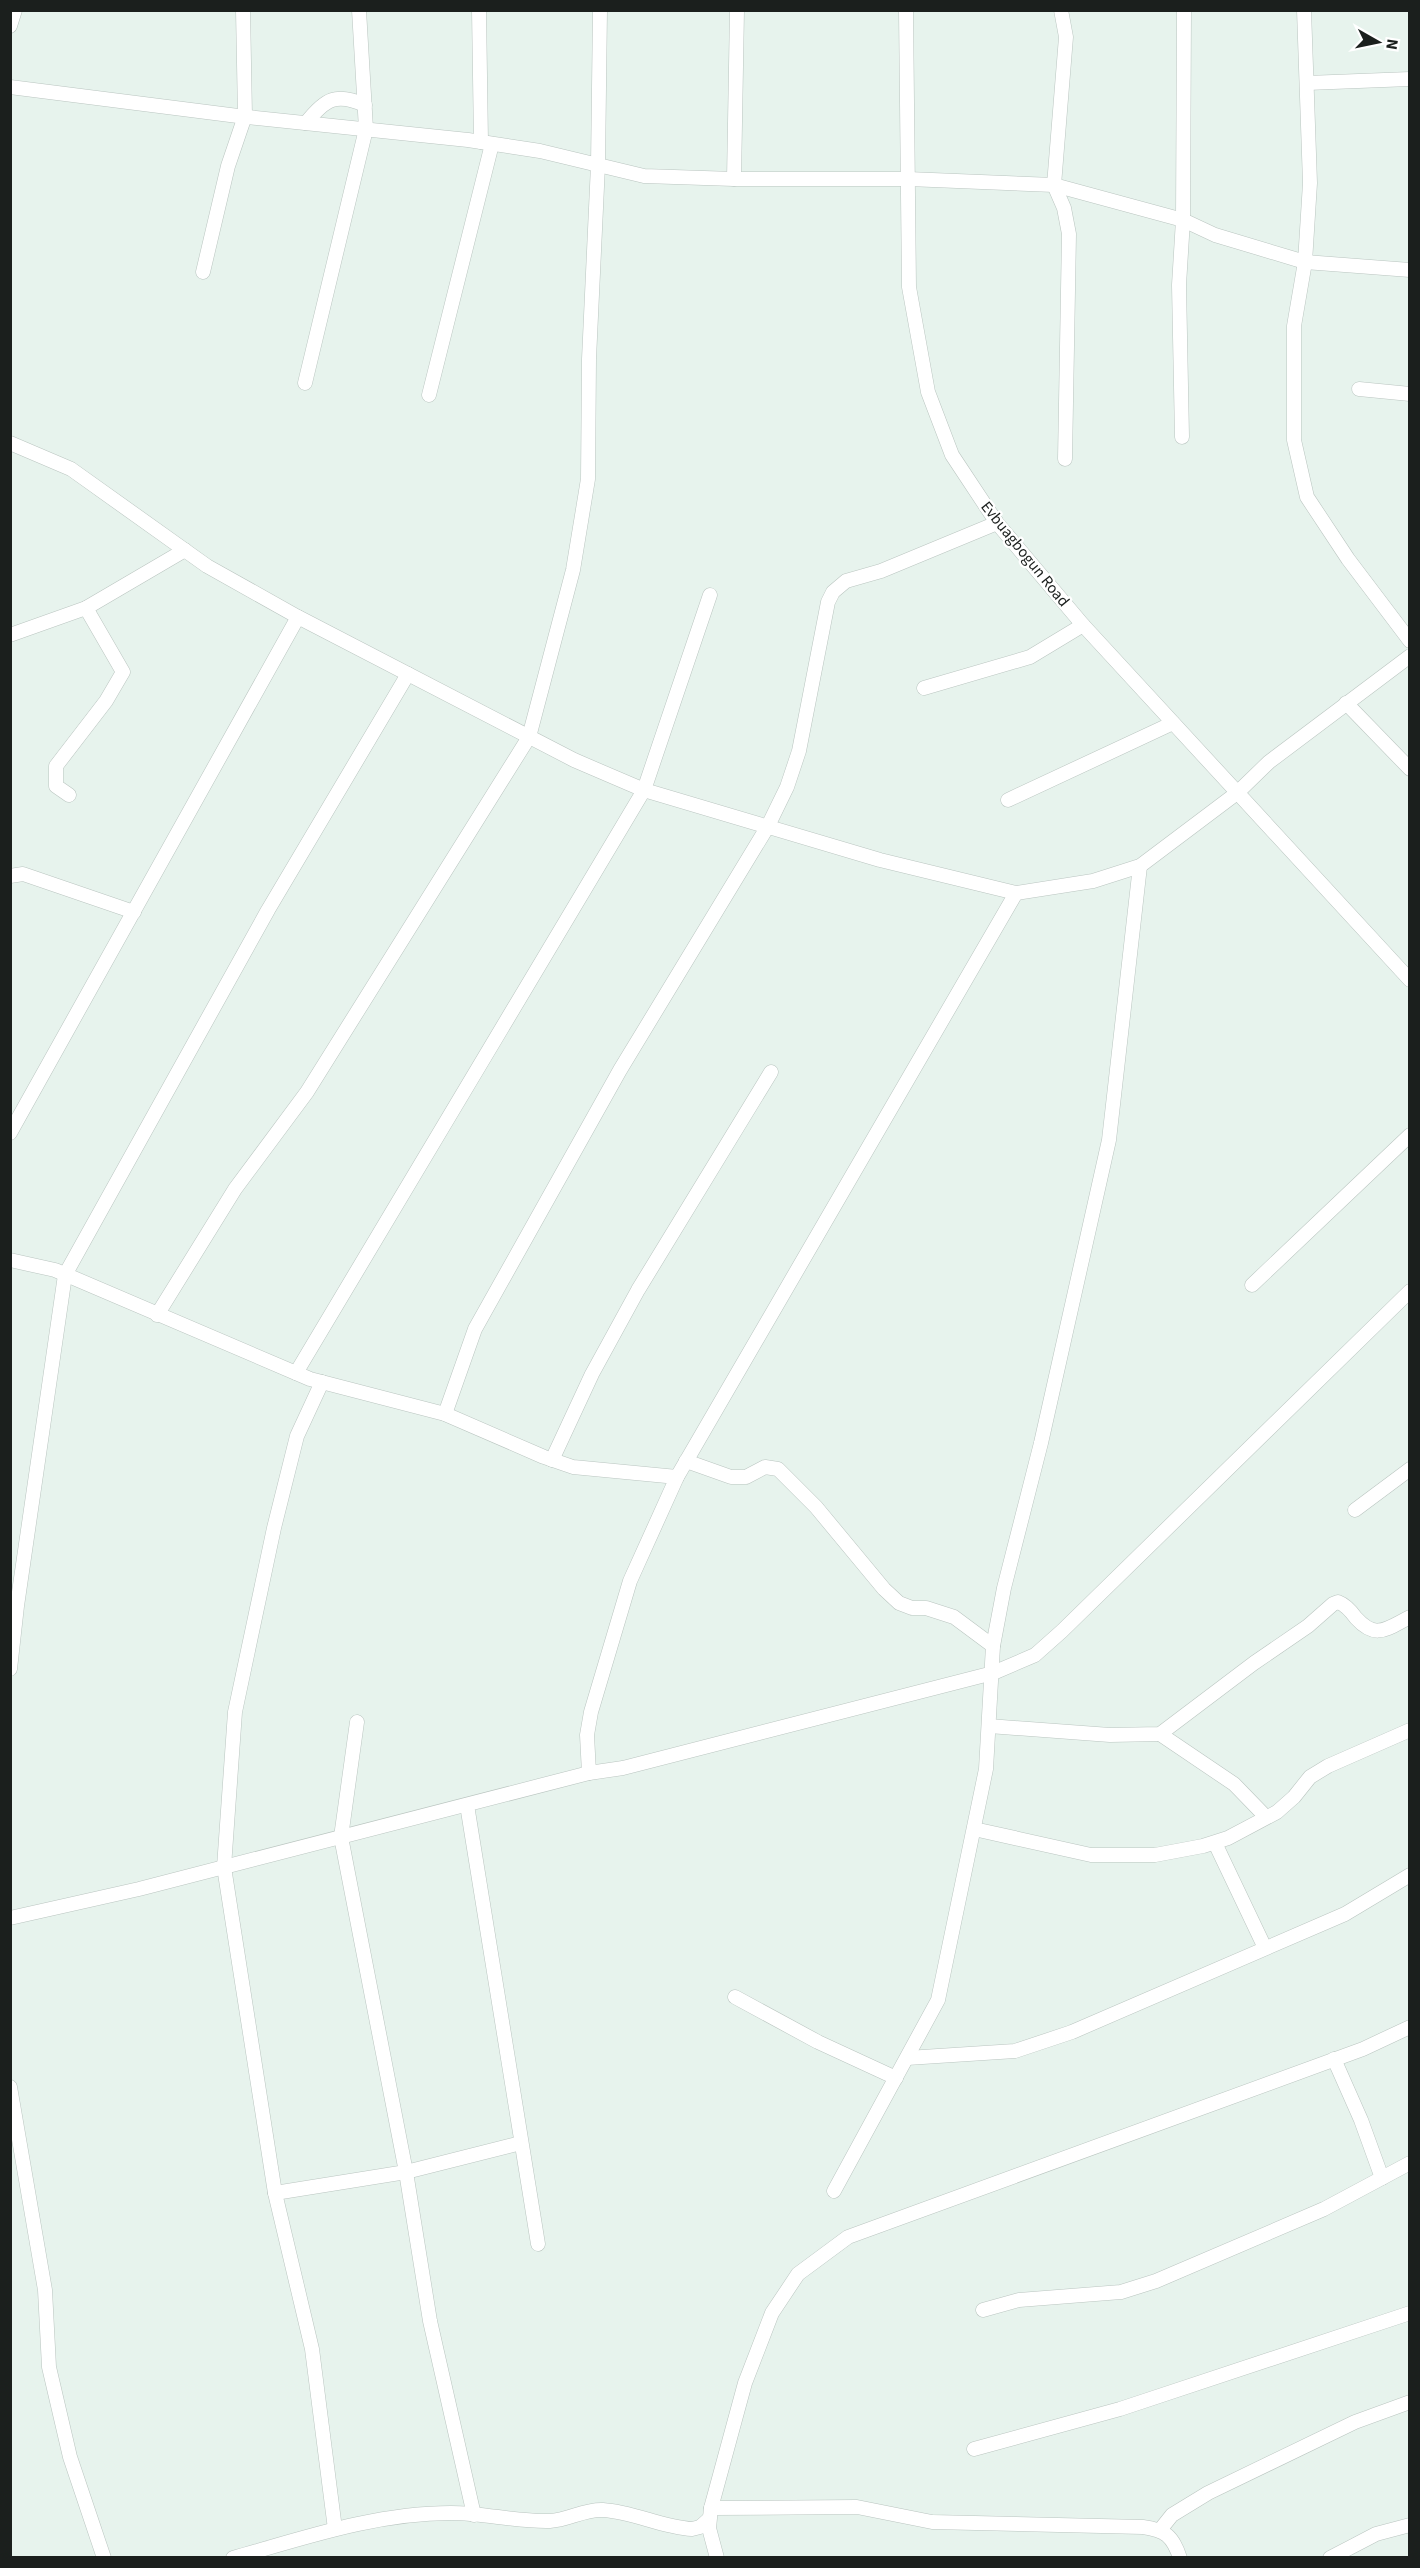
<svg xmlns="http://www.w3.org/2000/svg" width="1420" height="2568" font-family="'Source Sans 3',sans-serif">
  <rect width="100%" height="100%" fill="#e7f3ed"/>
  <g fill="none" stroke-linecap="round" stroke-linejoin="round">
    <!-- minor casing -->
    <g stroke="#bac5c0" stroke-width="15">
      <g id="minor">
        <path d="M479,10L481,142"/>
        <path d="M906,10L909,287L928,392L952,455L997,523L1083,625L1410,980"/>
        <path d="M1061,10L1066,37L1054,185L1064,208L1069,234L1065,459"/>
        <path d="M1304,10L1310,183L1305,262L1294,326V440L1307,497L1348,559L1410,641"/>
        <path d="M10,26L15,10"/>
        <path d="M1307,83L1410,79"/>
        <path d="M10,87L238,116L468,140L540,151L644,176L734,179H908L1054,185L1183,220L1215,235L1305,262L1410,270"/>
        <path d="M306,123C325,99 336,92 365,105"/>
        <path d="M734,179L737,10"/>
        <path d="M203,272L228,166L245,116L243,10"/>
        <path d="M305,383L366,129L359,10"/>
        <path d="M1359,389L1410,394"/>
        <path d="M429,395L492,144"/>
        <path d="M1182,437L1179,285L1183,220L1184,10"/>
        <path d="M10,443L71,469L207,566L298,617L574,760L644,790L880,860L1016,893L1093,881L1140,866L1237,793L1269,762L1410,656"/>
        <path d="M10,635L86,608L185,550"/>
        <path d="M924,688L1030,657L1083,625"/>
        <path d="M1346,703L1410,769"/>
        <path d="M69,795L56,786V766L106,701L123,672L86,608"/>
        <path d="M1008,800L1173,723"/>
        <path d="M10,876L23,874L134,912"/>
        <path d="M1016,893L677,1477L630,1581L591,1712L587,1735L589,1773L623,1768L993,1673L1035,1655L1062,1631L1410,1291"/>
        <path d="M10,1133L298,617"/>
        <path d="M10,1260L55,1270L310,1379L445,1414L544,1457L573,1467L677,1477"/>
        <path d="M1252,1285L1410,1135"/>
        <path d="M157,1315L235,1189L307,1092L529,737L573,570L588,479L589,359L598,165L600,10"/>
        <path d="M296,1373L644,790L710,595"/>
        <path d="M322,1382L297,1436L274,1528L235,1712L224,1867L275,2193L312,2349L335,2529"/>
        <path d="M445,1414L475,1329L620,1070L768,826L787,787L799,751L828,602L833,592L846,581L881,571L997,523"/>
        <path d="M552,1460L592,1374L638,1290L771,1072"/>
        <path d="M686,1461L731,1477H746L765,1467L778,1469L816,1507L884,1589L899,1603L912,1608H926L954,1617L993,1646"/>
        <path d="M1355,1510L1410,1469"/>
        <path d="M10,1669L17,1606L65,1275L268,910L408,674"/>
        <path d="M357,1722L341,1837L406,2172L430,2321L474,2515"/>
        <path d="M989,1726L1110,1735L1160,1734L1254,1663L1308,1626L1333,1604L1338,1602C1346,1605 1351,1611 1356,1618C1376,1640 1386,1629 1410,1617"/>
        <path d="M1160,1734L1234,1784L1266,1817"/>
        <path d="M467,1805L538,2244"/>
        <path d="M974,1829L1091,1855H1155L1203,1846L1228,1838L1277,1812L1294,1797L1310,1777L1328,1766L1410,1730"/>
        <path d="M1215,1843L1265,1948"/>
        <path d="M10,1918L139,1889L589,1773"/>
        <path d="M735,1997L818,2042L896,2078"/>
        <path d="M907,2058L1015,2051L1072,2032L1345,1914L1410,1875"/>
        <path d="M1334,2059L1361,2120L1382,2178"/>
        <path d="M10,2087L45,2290L49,2367L70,2457L104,2558"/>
        <path d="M834,2191L938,2000L986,1769L993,1646L1004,1588L1041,1443L1109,1140L1140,866"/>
        <path d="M275,2193L406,2172L521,2143"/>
        <path d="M983,2310L1019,2300L1121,2292L1156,2281L1324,2209L1410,2163"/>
        <path d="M974,2449L1120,2409L1410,2313"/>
        <path d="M711,2508L857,2507L932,2522L1143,2527C1165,2530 1173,2536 1180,2558"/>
        <path d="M1160,2530L1172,2515L1208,2493L1355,2422L1410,2402"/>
        <path d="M233,2558C304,2538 376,2513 451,2513C484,2513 517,2522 550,2521C569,2520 584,2509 603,2510C634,2512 661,2527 692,2529L700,2527L709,2519"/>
        <path d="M717,2558L709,2528L711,2508L745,2383L772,2313L798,2274L848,2237L1363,2049L1410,2027"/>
        <path d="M1330,2558L1376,2534L1410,2525"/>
      </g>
    </g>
    <!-- minor -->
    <use href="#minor" stroke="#fff" stroke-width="14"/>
  </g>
  <g text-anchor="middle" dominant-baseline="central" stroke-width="4.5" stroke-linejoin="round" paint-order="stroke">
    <!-- street labels -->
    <g font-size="16" fill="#1b1f1d" stroke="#fff">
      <text transform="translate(1025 554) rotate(51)">Evbuagbogun Road</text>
    </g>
  </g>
  <!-- border -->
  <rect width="1420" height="2568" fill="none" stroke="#1b1f1d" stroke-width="24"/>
  <!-- north arrow -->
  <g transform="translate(1378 42) rotate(99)" stroke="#ffffff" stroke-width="4.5" paint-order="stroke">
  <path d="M0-4.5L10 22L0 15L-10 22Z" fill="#1b1f1d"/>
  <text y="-9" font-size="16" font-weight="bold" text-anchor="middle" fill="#1b1f1d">N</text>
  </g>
</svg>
